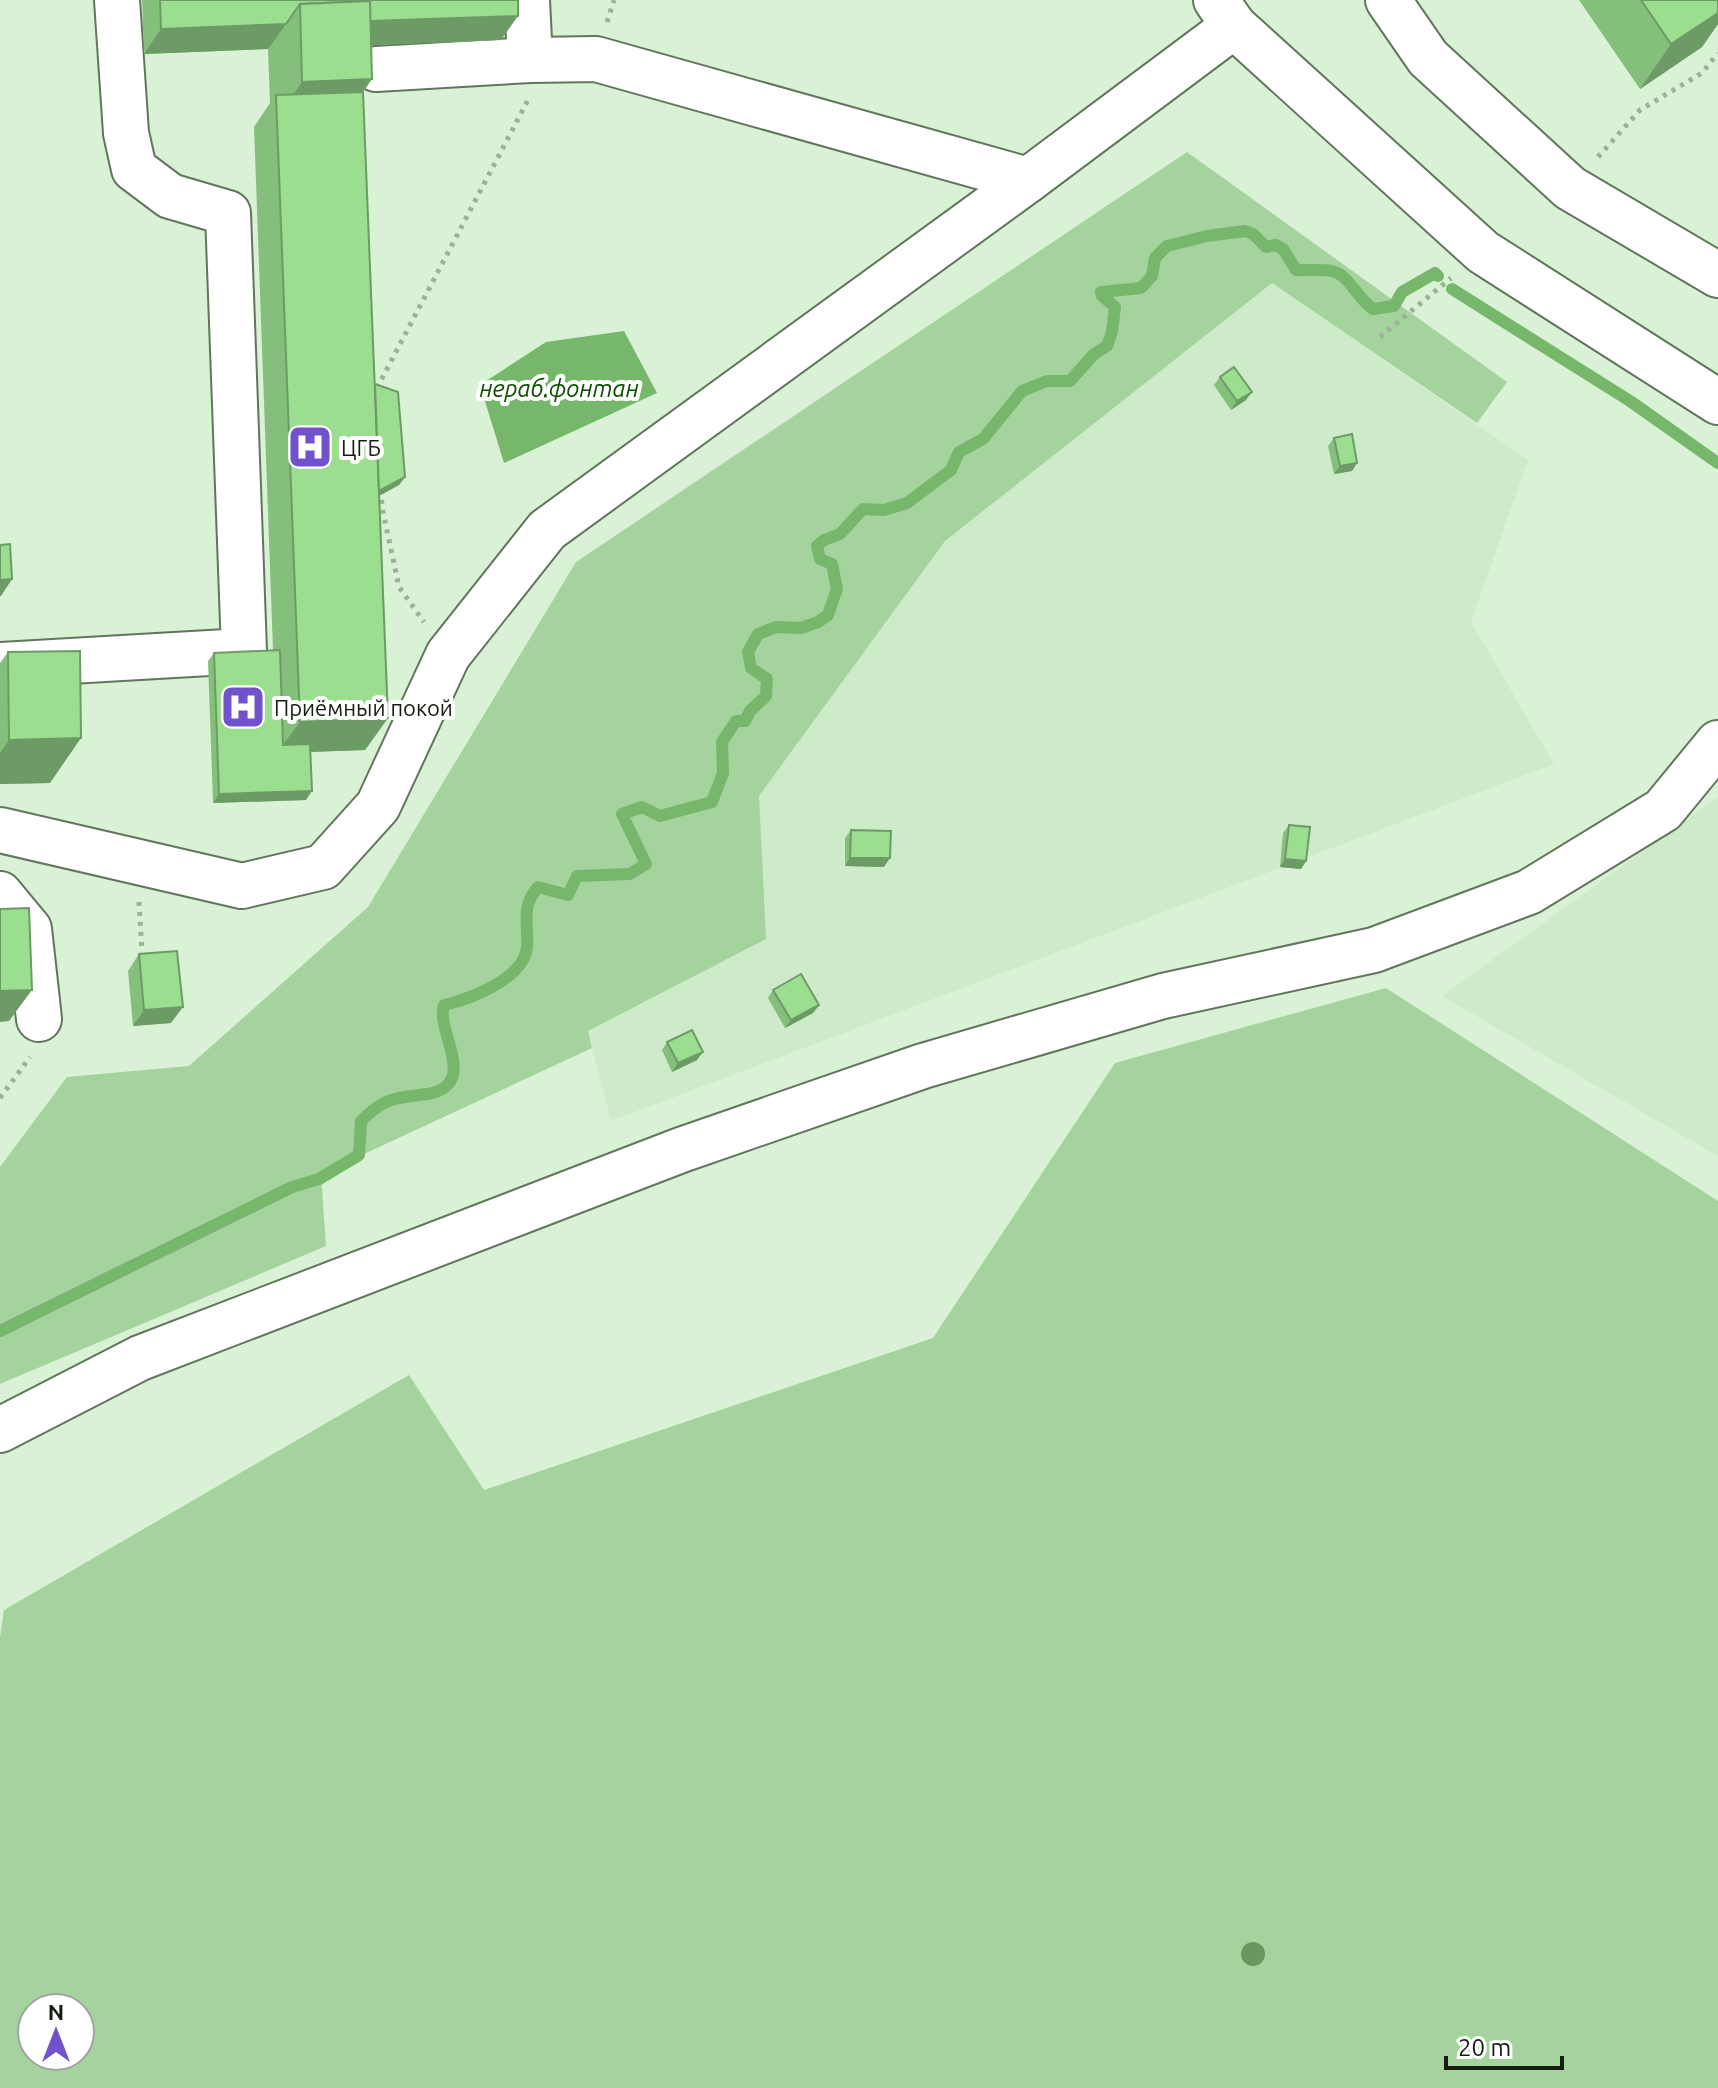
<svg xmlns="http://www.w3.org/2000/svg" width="1718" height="2088" font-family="Ubuntu,sans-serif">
  <rect width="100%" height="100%" fill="#d9f1d5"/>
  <!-- built -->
  <g fill="#cdebc8">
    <path d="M1272,283L1528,460L1471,622L1554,764L611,1121L588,1031L765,939L759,796L945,541Z"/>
    <path d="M1718,797V1156L1442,996Z"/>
  </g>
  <!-- green -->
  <g fill="#a5d39d" fill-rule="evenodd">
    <path d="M1187,152L1507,382L1477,423L1272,283L945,541L759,796L766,939L588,1031L592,1048L321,1174L326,1246L0,1384V1167L67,1077L189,1066L368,907L576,562Z"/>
    <path d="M1386,988L1718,1201V2088H0V1637L4,1610L409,1375L484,1490L933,1338L1115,1063ZM80,2008V2056H32V2008Z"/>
  </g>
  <!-- water -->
  <path fill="#77b76c" d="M624,331L657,393L504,463L480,385L546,342Z"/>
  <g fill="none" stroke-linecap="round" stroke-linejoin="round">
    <!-- stream -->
    <g stroke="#77b76c" stroke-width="12">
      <path d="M1452,289L1630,401L1718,463"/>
      <path d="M0,1331L292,1187L319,1179L359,1155L361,1121C387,1096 393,1099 427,1094C481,1085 435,1031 444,1005C470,999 524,979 527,947C529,923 520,908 538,887L568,895L577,876L630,874L646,864L622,814L642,807L660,816L712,802L723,773L722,742L736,721H745L750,711L766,696L767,679L751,668L748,652L758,634L776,627L801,628L818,622L828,615L837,589L832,564L820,559L817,546L824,540L840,534L863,509L884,510L907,503L951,470L959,452L983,439L1022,391L1047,381H1070L1094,354L1107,346L1112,332L1115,307L1102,296L1101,292L1141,288L1152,276L1155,258L1167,246L1207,236L1245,231L1253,234L1266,247L1276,245L1283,249L1296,270C1309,271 1329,267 1341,275C1352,283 1359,299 1373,309L1394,306L1402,292L1435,273L1438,276"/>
    </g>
    <!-- minor casing -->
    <g stroke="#61765d" stroke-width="48">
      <g id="minor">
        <path d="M527,0L530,60"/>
        <path d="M1216,0L1234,26L1483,252L1718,402"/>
        <path d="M1388,0L1428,58L1570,188L1718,275"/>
        <path d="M376,69L530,60L596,59L1028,180"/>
        <path d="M0,665L244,651L228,213L170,196L134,169L126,133L117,0"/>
        <path d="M0,830L242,886L323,867L378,806L448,655L547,530L1028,180L1234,26"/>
        <path d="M0,894L29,929L39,1019"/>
        <path d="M0,1430L140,1358L681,1150L923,1066L1163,996L1374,950L1529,892L1663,810L1718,743"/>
      </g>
    </g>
    <!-- path -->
    <g stroke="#9db19a" stroke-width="5" stroke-dasharray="4 6" stroke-linecap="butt">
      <path d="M607,22L614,0"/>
      <path d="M1598,157L1640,110L1702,73L1718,53"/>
      <path d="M1380,337L1451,278"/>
      <path d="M377,388L528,100"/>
      <path d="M381,490L382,507L399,587L424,622"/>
      <path d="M139,902L142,952"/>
      <path d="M0,1098L30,1057"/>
    </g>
    <!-- minor -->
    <use href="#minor" stroke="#fff" stroke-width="44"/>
  </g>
  <!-- trees -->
  <circle fill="#689860" cx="1253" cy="1954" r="12"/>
  <!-- wall -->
  <g fill="#85bf7c">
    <path d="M142,0H518L501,40L371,45L363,92L375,384L405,477L399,485L379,496L388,718L365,750L311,752L306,800L213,803L208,661L214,653L273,650L254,127L270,103L268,49L144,54Z"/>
    <path d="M1579,0H1718V24L1702,47L1640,89Z"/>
    <path d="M1220,377L1246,400L1231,410L1214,385Z"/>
    <path d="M1334,438L1357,463L1352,471L1334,474L1328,446Z"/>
    <path d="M8,652L50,783L0,784V663Z"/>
    <path d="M1289,825L1306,861L1301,869L1280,867L1283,833Z"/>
    <path d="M851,830L884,867L845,866V838Z"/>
    <path d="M139,954L171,1023L133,1026L128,971Z"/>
    <path d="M773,990L819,1005L813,1013L785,1028L768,998Z"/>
    <path d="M667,1042L697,1060L672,1072L662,1050Z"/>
  </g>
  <!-- shaded-wall -->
  <g fill="#6c9b65">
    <path d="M1718,13V24L1702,47L1640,89L1671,44Z"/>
    <path d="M518,16L501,40L301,48L300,24Z"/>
    <path d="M286,24L268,49L144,54L161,29Z"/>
    <path d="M372,79L341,124L277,118L302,82Z"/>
    <path d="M1252,392L1246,400L1231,410L1237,401Z"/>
    <path d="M1357,463L1352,471L1334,474L1340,466Z"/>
    <path d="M405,477L399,485L356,508L362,500Z"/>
    <path d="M12,579L1,596H0V580Z"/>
    <path d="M388,718L365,750L277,753L300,722Z"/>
    <path d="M81,738L50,783L0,784V753L9,740Z"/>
    <path d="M312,791L306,800L213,803L219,794Z"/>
    <path d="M850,858H890L884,867L845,866Z"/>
    <path d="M1285,859L1306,861L1301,869L1280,867Z"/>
    <path d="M32,990L9,1021L0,1022V991Z"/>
    <path d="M819,1005L813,1013L785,1028L791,1020Z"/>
    <path d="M183,1007L171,1023L133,1026L144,1010Z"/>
    <path d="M703,1052L697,1060L672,1072L678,1063Z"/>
  </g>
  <!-- building -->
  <g fill="#9bde90" stroke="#6c9b65" stroke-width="2">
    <path d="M160,0H518V16L370,21V1L300,4L286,24L161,29Z"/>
    <path d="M1641,0H1718V13L1671,44Z"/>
    <path d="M370,1L372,79L302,82L300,4Z"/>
    <path d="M363,92L388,718L300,722L276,95Z"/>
    <path d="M1234,367L1252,392L1237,401L1220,377Z"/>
    <path d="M375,384L398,392L405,477L379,491Z"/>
    <path d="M1352,434L1357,463L1340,466L1334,438Z"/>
    <path d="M10,544L12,579L0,580V545Z"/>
    <path d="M280,650L283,745L310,744L312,791L219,794L214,653Z"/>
    <path d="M80,651L81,738L9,740L8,652Z"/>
    <path d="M1289,825L1310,827L1306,861L1285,859Z"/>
    <path d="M851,830L891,831L890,858H850Z"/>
    <path d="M29,908L32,990L0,991V909Z"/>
    <path d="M177,951L183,1007L144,1010L139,954Z"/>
    <path d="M801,974L819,1005L791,1020L773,990Z"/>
    <path d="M692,1030L703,1052L678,1063L667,1042Z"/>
  </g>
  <!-- icons -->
  <defs>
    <g id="hospital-square" transform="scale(2.3)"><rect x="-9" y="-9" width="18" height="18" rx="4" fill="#7252cc" stroke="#fff"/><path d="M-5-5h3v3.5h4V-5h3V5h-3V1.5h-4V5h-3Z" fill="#fff"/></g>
  </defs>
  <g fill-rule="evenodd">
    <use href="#hospital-square" x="310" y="447"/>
    <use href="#hospital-square" x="243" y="707"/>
  </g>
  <g text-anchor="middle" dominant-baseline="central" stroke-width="8" stroke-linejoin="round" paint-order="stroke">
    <!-- poi labels -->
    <g font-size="22" fill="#151d13" stroke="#fff" text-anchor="start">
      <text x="341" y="447">ЦГБ</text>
      <text x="274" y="707">Приёмный покой</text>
    </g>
    <!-- water labels -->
    <g font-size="24" font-style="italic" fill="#0c4f00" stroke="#fff">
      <text x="559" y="388">нераб.фонтан</text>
    </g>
  </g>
  <!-- north arrow -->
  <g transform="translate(56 2032)"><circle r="38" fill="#ffffff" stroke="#a1a5a1" stroke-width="2"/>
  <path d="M0-6L14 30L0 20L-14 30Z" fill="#7252cc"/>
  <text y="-12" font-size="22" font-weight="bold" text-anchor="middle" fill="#151d13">N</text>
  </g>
  <!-- scale -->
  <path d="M1446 2056v12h116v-12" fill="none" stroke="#151d13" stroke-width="4"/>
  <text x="1458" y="2056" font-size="24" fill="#151d13" stroke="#ffffff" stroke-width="6" paint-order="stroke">20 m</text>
</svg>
